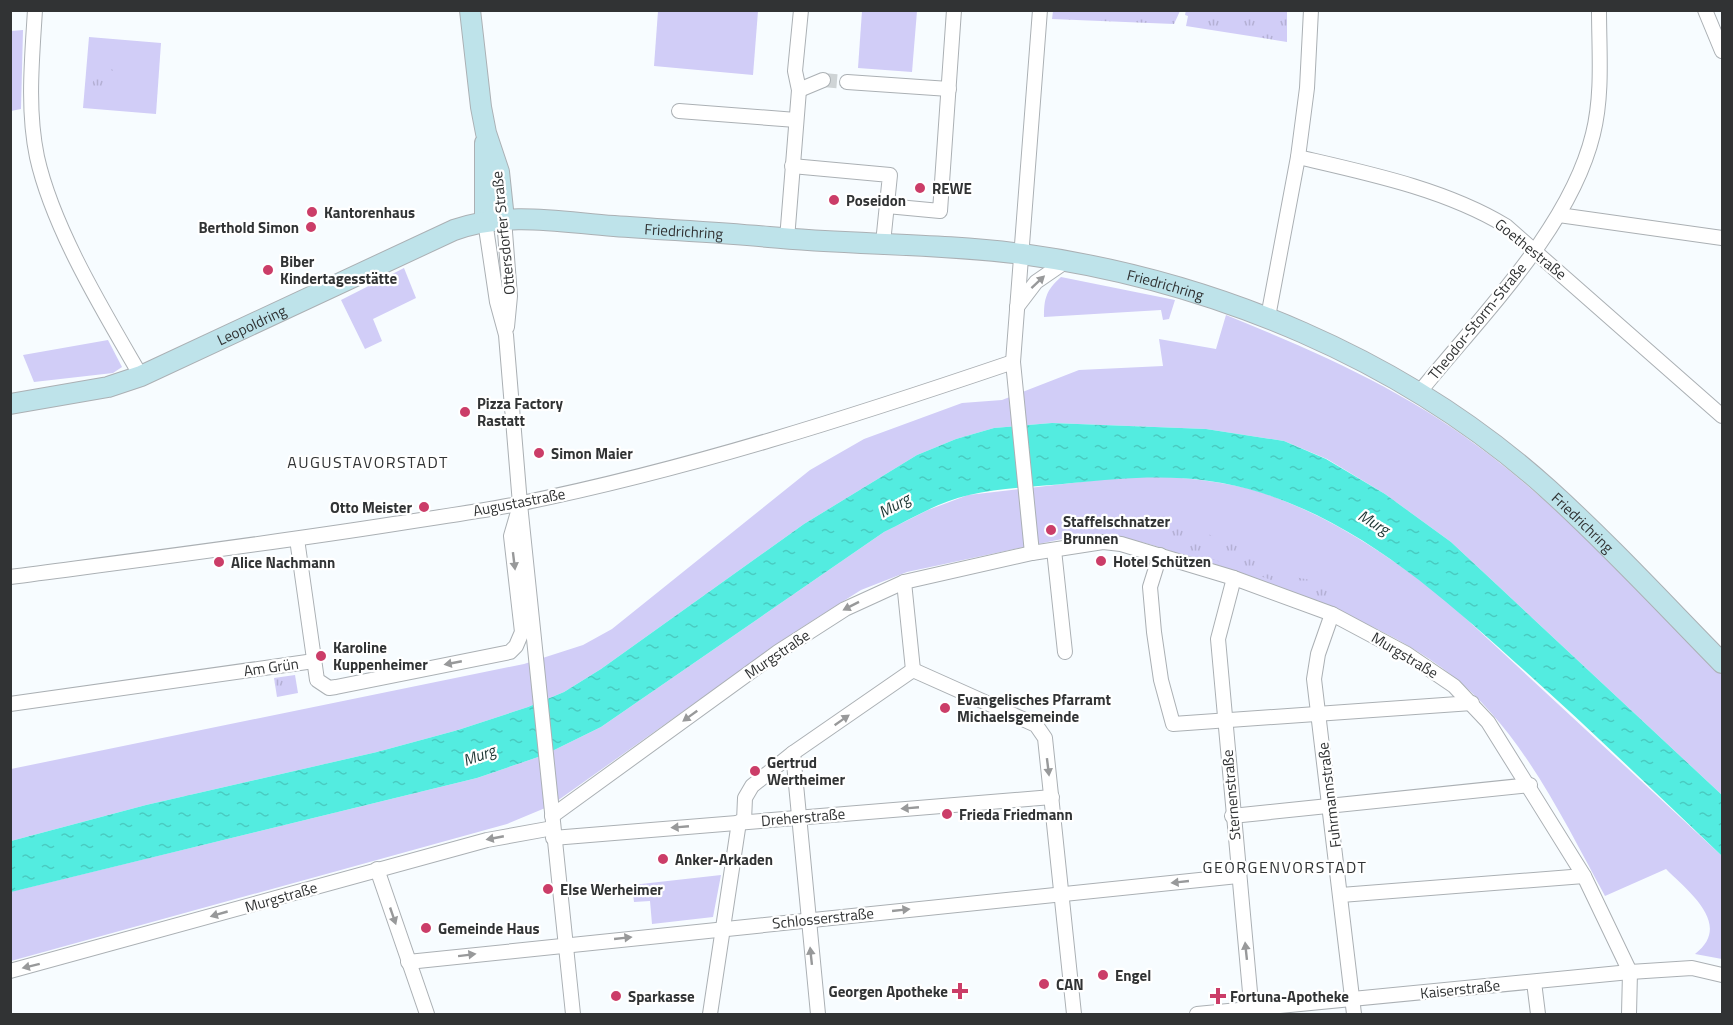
<svg xmlns="http://www.w3.org/2000/svg" width="1733" height="1025" font-family="'Titillium Web',sans-serif">
  <defs>
    <pattern id="park-tufts" width="24" height="20" patternUnits="userSpaceOnUse" patternTransform="scale(1.5)"><rect width="24" height="20" fill="#d1cdf7"/><path d="M3 7l-1-3M5 7V3M7 7l1-3M15 17l-1-3M17 17v-4M19 17l1-3" fill="none" stroke="#b4b0d4"/></pattern>
    <pattern id="water-ripples" width="26" height="14" patternUnits="userSpaceOnUse" patternTransform="scale(1.5)"><rect width="26" height="14" fill="#53ece0"/><path d="M2 4q2-2 4 0t4 0M15 11q2-2 4 0t4 0" fill="none" stroke="#49cbc1"/></pattern>
  </defs>
  <rect width="100%" height="100%" fill="#f7fcff"/>
  <!-- green -->
  <g fill="#d1cdf7">
    <path d="M658,11H758L753,75L654,66Z"/>
    <path d="M862,11H917L912,72L858,68Z"/>
    <path d="M23,30L21,109L11,111V31Z"/>
    <path d="M89,37L161,43L156,114L83,108Z"/>
    <path d="M404,268L416,298L373,319L382,341L365,349L341,300Z"/>
    <path d="M1061,277L1175,300L1169,319L1163,320L1161,310L1044,317C1044,299 1046,290 1061,277Z"/>
    <path d="M1226,315C1322,354 1409,392 1491,456C1575,521 1648,601 1722,675V795L1451,542L1385,494L1327,459L1284,441L1206,429L1052,423L994,428L956,439L917,455L804,524L601,669L564,692L528,707L458,730L377,752L146,805L11,841V769L524,664L583,645L612,629L810,470L864,439L962,403L1002,400L1079,370L1163,366L1159,339L1216,349Z"/>
    <path d="M108,340L122,367L113,373L34,382L23,355Z"/>
    <path d="M1141,475C1182,478 1224,480 1263,493C1331,516 1391,557 1447,601L1722,856V959L1695,954C1733,925 1689,892 1666,869L1605,896C1563,819 1521,729 1450,674C1386,624 1309,600 1233,573C1183,556 1130,531 1076,536L907,572L861,590L793,633L550,806L507,824L11,961L10,892L477,778L544,755L601,727L884,532L928,510L968,495Z"/>
    <path d="M721,875L713,917L652,924L650,901L634,902L632,885Z"/>
  </g>
  <!-- park -->
  <g fill="url(#park-tufts)">
    <path d="M1186,10L1287,11V42L1186,26L1188,16L1185,15Z"/>
    <path d="M1053,11V10L1180,11L1174,24L1052,19Z"/>
    <path d="M105,66L113,70L116,85L111,93L102,96L93,92L91,86L98,71Z"/>
    <path d="M1168,528L1197,530L1234,544L1251,553L1278,574L1338,585L1331,601L1164,542Z"/>
    <path d="M295,675L298,693L277,697L274,678Z"/>
  </g>
  <!-- water -->
  <path fill="url(#water-ripples)" d="M1052,423L1206,429L1284,441L1326,459L1385,494L1451,542L1722,795V856C1657,794 1592,731 1525,671C1446,600 1365,526 1262,493C1197,472 1139,476 1072,483C1038,487 1003,487 969,495C940,501 911,519 884,532L601,727L544,755L477,778L11,892V841L146,805L377,752L458,730L528,707L564,692L601,669L804,524L917,455L956,439L994,428Z"/>
  <g fill="none" stroke-linecap="round" stroke-linejoin="round">
    <!-- street-tunnel -->
    <path stroke="#cfd4d6" stroke-width="14" stroke-dasharray="14 7" stroke-linecap="butt" d="M823,80L847,82"/>
    <!-- street casing -->
    <g stroke="#abb0b4" stroke-width="16">
      <g id="street">
        <path d="M35,10C32,59 27,109 37,157C53,229 104,312 141,376"/>
        <path d="M1705,10L1722,51"/>
        <path d="M847,82L949,89"/>
        <path d="M799,90L823,80"/>
        <path d="M679,111L796,120"/>
        <path d="M1298,157C1367,173 1445,189 1506,226L1722,416"/>
        <path d="M792,166L890,175L883,243"/>
        <path d="M887,206L940,211L954,10"/>
        <path d="M1559,215L1722,238"/>
        <path d="M504,219L510,296L507,327"/>
        <path d="M485,221L497,302L506,335L520,504L573,1014"/>
        <path d="M787,239L799,90L795,71L801,10"/>
        <path d="M1017,307L1036,282L1065,262"/>
        <path d="M1268,317L1298,157L1307,88L1311,10"/>
        <path d="M1418,394C1478,319 1570,229 1593,134C1603,94 1599,51 1599,10"/>
        <path d="M297,539L317,680L329,688L336,687L510,652L516,646L522,632L511,536L518,512"/>
        <path d="M1054,550L1065,652"/>
        <path d="M1032,553L1013,362L1040,10"/>
        <path d="M1160,555L1150,587L1154,632L1161,680L1173,724L1472,703"/>
        <path d="M10,577C139,560 267,544 394,524C437,517 480,512 522,503C689,469 851,417 1013,362"/>
        <path d="M1234,578L1218,639L1252,1014"/>
        <path d="M904,582L913,670"/>
        <path d="M1332,614L1318,654L1314,679L1354,1014"/>
        <path d="M10,704L314,661"/>
        <path d="M793,753L818,1014"/>
        <path d="M552,816L778,652L845,609L904,582L1032,553L1103,542L1121,544L1234,578L1332,614L1407,654L1454,686L1488,722L1584,876L1630,972L1629,1014"/>
        <path d="M1232,816L1530,785"/>
        <path d="M744,821L745,798L752,786L793,753L913,670L1036,725L1045,738L1074,1014"/>
        <path d="M553,838L1052,797"/>
        <path d="M377,869L427,1014"/>
        <path d="M1341,895L1584,876"/>
        <path d="M408,962L1238,876"/>
        <path d="M10,971L487,840L553,828"/>
        <path d="M1534,982L1538,1014"/>
        <path d="M710,1014L739,822"/>
        <path d="M1197,1014L1630,972L1692,968L1722,975"/>
      </g>
    </g>
    <!-- secondary casing -->
    <g stroke="#abb0b4" stroke-width="22">
      <g id="secondary">
        <path d="M470,10L481,107L486,133L499,172L504,219"/>
        <path d="M485,143V221"/>
        <path id="s1" d="M10,404L108,387L141,376L454,230C508,211 559,222 614,226C666,230 717,232 769,237C853,245 938,243 1022,254C1213,280 1404,359 1548,489C1609,544 1665,605 1722,663"/>
      </g>
    </g>
    <!-- street -->
    <use href="#street" stroke="#fff" stroke-width="14"/>
    <!-- secondary -->
    <use href="#secondary" stroke="#bee3ea" stroke-width="20"/>
  </g>
  <!-- one-way arrows -->
  <defs><path id="oneway-solid" d="M-6-.8H1V-3.2L6.5 0L1 3.2V.8H-6Z" transform="scale(1.5)"/></defs>
  <g fill="#98999a">
    <use href="#oneway-solid" transform="translate(1038 282) rotate(-43)"/>
    <use href="#oneway-solid" transform="translate(514 561) rotate(83)"/>
    <use href="#oneway-solid" transform="translate(851 606) rotate(153)"/>
    <use href="#oneway-solid" transform="translate(453 663) rotate(169)"/>
    <use href="#oneway-solid" transform="translate(690 716) rotate(144)"/>
    <use href="#oneway-solid" transform="translate(842 720) rotate(-35)"/>
    <use href="#oneway-solid" transform="translate(1048 767) rotate(83)"/>
    <use href="#oneway-solid" transform="translate(910 808) rotate(175)"/>
    <use href="#oneway-solid" transform="translate(680 827) rotate(175)"/>
    <use href="#oneway-solid" transform="translate(495 838) rotate(169)"/>
    <use href="#oneway-solid" transform="translate(1180 882) rotate(174)"/>
    <use href="#oneway-solid" transform="translate(901 910) rotate(-6)"/>
    <use href="#oneway-solid" transform="translate(219 914) rotate(164)"/>
    <use href="#oneway-solid" transform="translate(393 916) rotate(71)"/>
    <use href="#oneway-solid" transform="translate(623 938) rotate(-6)"/>
    <use href="#oneway-solid" transform="translate(1246 951) rotate(-96)"/>
    <use href="#oneway-solid" transform="translate(467 955) rotate(-7)"/>
    <use href="#oneway-solid" transform="translate(811 956) rotate(-96)"/>
    <use href="#oneway-solid" transform="translate(31 966) rotate(166)"/>
  </g>
  <!-- markers -->
  <g fill="#cb3d68" stroke="#fff" stroke-width="2">
    <circle cx="920" cy="188" r="6"/>
    <circle cx="834" cy="200" r="6"/>
    <circle cx="312" cy="212" r="6"/>
    <circle cx="311" cy="227" r="6"/>
    <circle cx="268" cy="270" r="6"/>
    <circle cx="465" cy="412" r="6"/>
    <circle cx="539" cy="453" r="6"/>
    <circle cx="424" cy="507" r="6"/>
    <circle cx="1051" cy="530" r="6"/>
    <circle cx="1101" cy="561" r="6"/>
    <circle cx="219" cy="562" r="6"/>
    <circle cx="321" cy="656" r="6"/>
    <circle cx="945" cy="708" r="6"/>
    <circle cx="755" cy="771" r="6"/>
    <circle cx="947" cy="814" r="6"/>
    <circle cx="663" cy="859" r="6"/>
    <circle cx="548" cy="889" r="6"/>
    <circle cx="426" cy="928" r="6"/>
    <circle cx="1103" cy="975" r="6"/>
    <circle cx="1044" cy="984" r="6"/>
    <path d="M957 982h6v6h6v6h-6v6h-6v-6h-6v-6h6z"/>
    <circle cx="616" cy="996" r="6"/>
    <path d="M1215 987h6v6h6v6h-6v6h-6v-6h-6v-6h6z"/>
  </g>
  <g text-anchor="middle" dominant-baseline="central" stroke-width="4.5" stroke-linejoin="round" paint-order="stroke">
    <!-- poi labels -->
    <g font-size="15" font-weight="bold" fill="#313334" stroke="#fff" text-anchor="start">
      <text x="932" y="188">REWE</text>
      <text x="846" y="200">Poseidon</text>
      <text x="324" y="212">Kantorenhaus</text>
      <text x="299" y="227" text-anchor="end">Berthold Simon</text>
      <text x="280" y="261">Biber<tspan x="280" dy="17">Kindertagesstätte</tspan></text>
      <text x="477" y="403">Pizza Factory<tspan x="477" dy="17">Rastatt</tspan></text>
      <text x="551" y="453">Simon Maier</text>
      <text x="412" y="507" text-anchor="end">Otto Meister</text>
      <text x="1063" y="521">Staffelschnatzer<tspan x="1063" dy="17">Brunnen</tspan></text>
      <text x="1113" y="561">Hotel Schützen</text>
      <text x="231" y="562">Alice Nachmann</text>
      <text x="333" y="647">Karoline<tspan x="333" dy="17">Kuppenheimer</tspan></text>
      <text x="957" y="699">Evangelisches Pfarramt<tspan x="957" dy="17">Michaelsgemeinde</tspan></text>
      <text x="767" y="762">Gertrud<tspan x="767" dy="17">Wertheimer</tspan></text>
      <text x="959" y="814">Frieda Friedmann</text>
      <text x="675" y="859">Anker-Arkaden</text>
      <text x="560" y="889">Else Werheimer</text>
      <text x="438" y="928">Gemeinde Haus</text>
      <text x="1115" y="975">Engel</text>
      <text x="1056" y="984">CAN</text>
      <text x="948" y="991" text-anchor="end">Georgen Apotheke</text>
      <text x="628" y="996">Sparkasse</text>
      <text x="1230" y="996">Fortuna-Apotheke</text>
    </g>
    <!-- street labels -->
    <g font-size="15" fill="#313334" stroke="#fff">
      <text stroke="none"><textPath href="#s1" startOffset="711">Friedrichring</textPath></text>
      <text transform="translate(503 233) rotate(-96)">Ottersdorfer Straße</text>
      <text transform="translate(1531 249) rotate(39)">Goethestraße</text>
      <text stroke="none"><textPath href="#s1" startOffset="1197">Friedrichring</textPath></text>
      <text transform="translate(1477 321) rotate(-51)">Theodor-Storm-Straße</text>
      <text stroke="none"><textPath href="#s1" startOffset="256">Leopoldring</textPath></text>
      <text transform="translate(519 502) rotate(-11)">Augustastraße</text>
      <text stroke="none"><textPath href="#s1" startOffset="1683">Friedrichring</textPath></text>
      <text transform="translate(777 654) rotate(-34)">Murgstraße</text>
      <text transform="translate(1405 655) rotate(31)">Murgstraße</text>
      <text transform="translate(271 667) rotate(-8)">Am Grün</text>
      <text transform="translate(1231 795) rotate(-95)">Sternenstraße</text>
      <text transform="translate(1329 795) rotate(-97)">Fuhrmannstraße</text>
      <text transform="translate(803 817) rotate(-5)">Dreherstraße</text>
      <text transform="translate(281 897) rotate(-16)">Murgstraße</text>
      <text transform="translate(823 918) rotate(-6)">Schlosserstraße</text>
      <text transform="translate(1460 989) rotate(-6)">Kaiserstraße</text>
    </g>
    <!-- neighbourhood labels -->
    <g font-size="16" letter-spacing="1.5" fill="#313334" stroke="#fff">
      <text x="368" y="462">AUGUSTAVORSTADT</text>
      <text x="1285" y="867">GEORGENVORSTADT</text>
    </g>
    <!-- water labels -->
    <g font-size="16" font-style="italic" fill="#1d3634" stroke="#fff">
      <text transform="translate(894 505) rotate(-29)">Murg</text>
      <text transform="translate(1374 522) rotate(31)">Murg</text>
      <text transform="translate(479 755) rotate(-20)">Murg</text>
    </g>
  </g>
  <!-- border -->
  <rect width="1733" height="1025" fill="none" stroke="#313334" stroke-width="24"/>
</svg>
